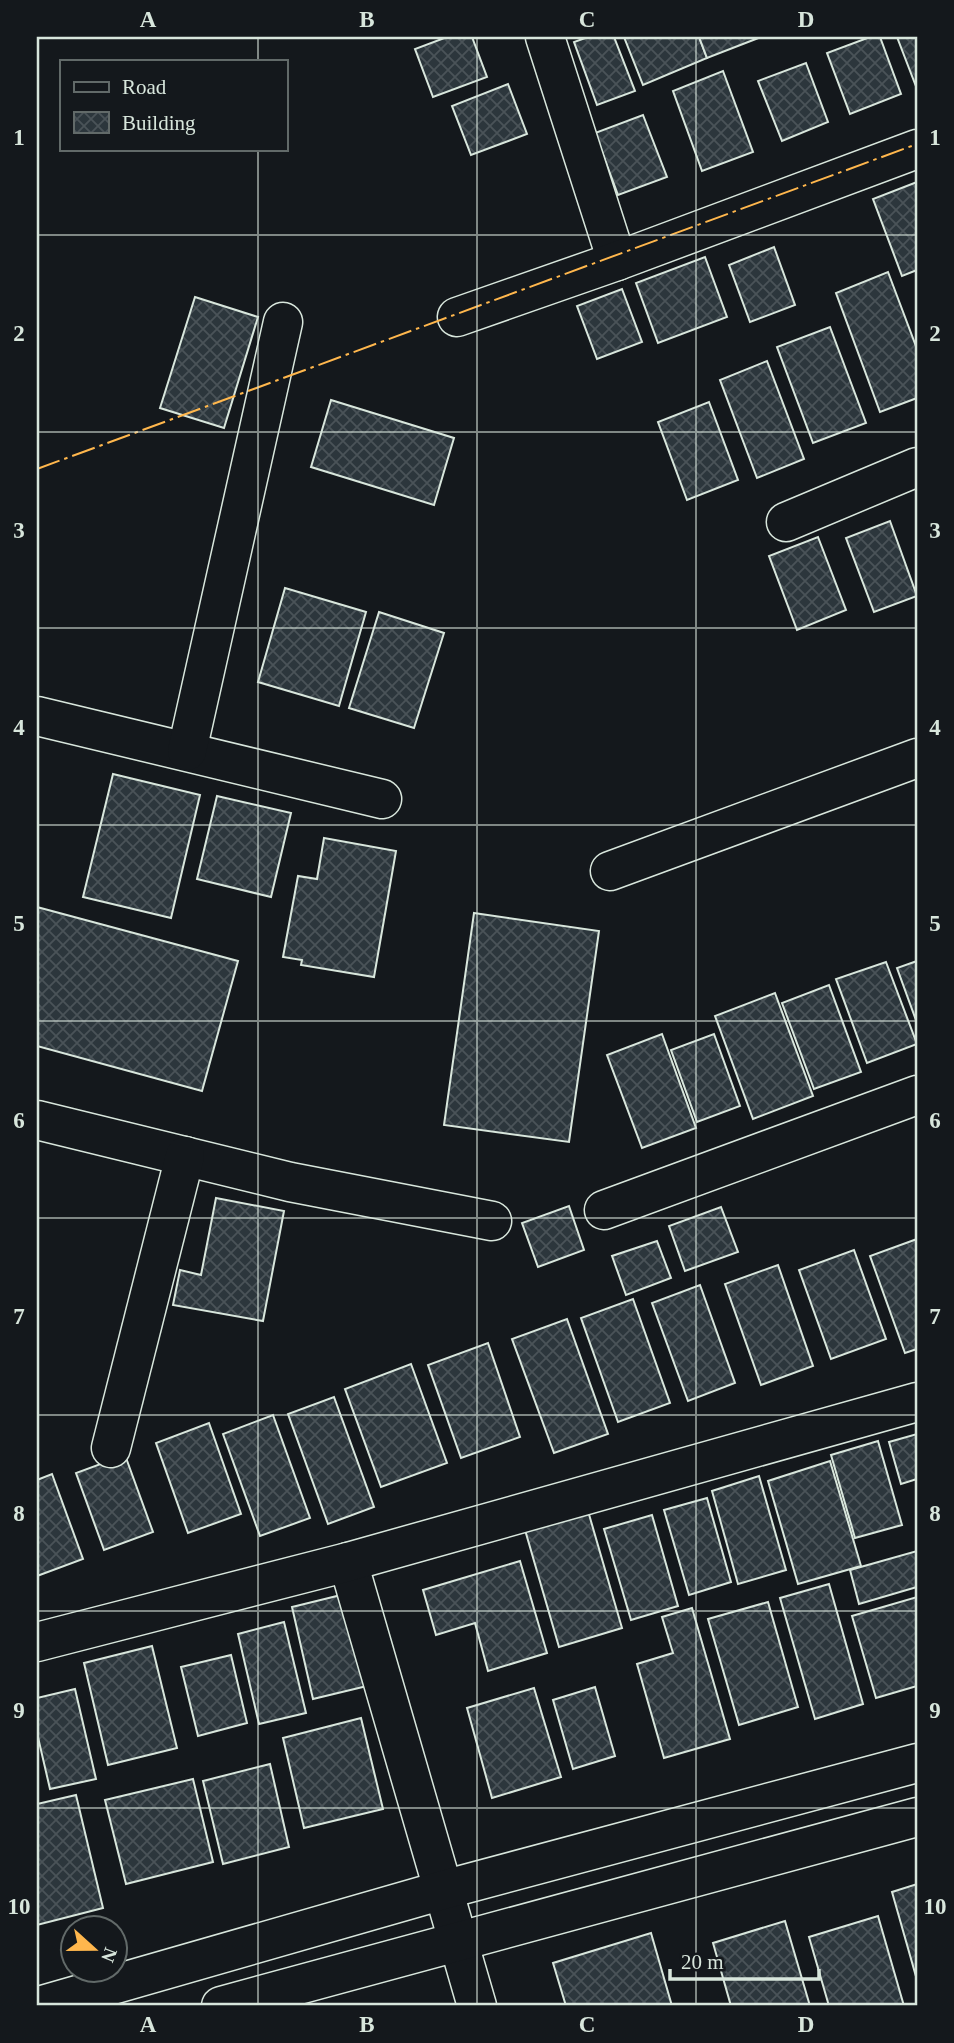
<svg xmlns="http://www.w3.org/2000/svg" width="954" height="2043" font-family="Georgia,serif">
  <defs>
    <pattern id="building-cross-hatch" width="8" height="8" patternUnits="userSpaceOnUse" patternTransform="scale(1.75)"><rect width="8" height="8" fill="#2c363c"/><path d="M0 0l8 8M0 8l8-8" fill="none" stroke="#4a5358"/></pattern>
  </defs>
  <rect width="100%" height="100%" fill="#14181c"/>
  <!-- building -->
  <g fill="url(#building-cross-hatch)" stroke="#d8e6dc" stroke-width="2">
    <path d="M447,37H472L487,77L433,97L415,49Z"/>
    <path d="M588,37H614L635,91L597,105L574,42Z"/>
    <path d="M624,37H699L707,58L643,85Z"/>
    <path d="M699,37H761L707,58Z"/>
    <path d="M870,37H880L901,94L850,114L827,53Z"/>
    <path d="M897,37H917V89Z"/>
    <path d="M806,63L828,122L782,141L758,81Z"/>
    <path d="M723,71L753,152L702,171L673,91Z"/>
    <path d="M508,84L527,134L471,155L452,106Z"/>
    <path d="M643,115L667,177L618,195L595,133Z"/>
    <path d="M917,182V270L902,276L873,199Z"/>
    <path d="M774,247L795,305L750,322L729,265Z"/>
    <path d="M705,257L727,317L658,343L636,283Z"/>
    <path d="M888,272L917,349V398L880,412L836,293Z"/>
    <path d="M622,289L642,342L597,359L577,306Z"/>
    <path d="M195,297L258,317L224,428L160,408Z"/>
    <path d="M830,327L866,423L813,443L777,347Z"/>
    <path d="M767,361L804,459L757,478L720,380Z"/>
    <path d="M331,400L454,438L434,505L311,467Z"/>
    <path d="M709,402L738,480L687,500L658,422Z"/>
    <path d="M890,521L917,596L874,612L846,538Z"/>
    <path d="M818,537L846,610L797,630L769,556Z"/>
    <path d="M285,588L366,612L339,706L258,682Z"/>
    <path d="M379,612L444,633L414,728L349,708Z"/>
    <path d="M113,774L200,795L171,918L83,897Z"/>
    <path d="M217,796L291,813L271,897L197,879Z"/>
    <path d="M324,838L396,851L374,977L301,965L302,960L283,957L298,876L317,879Z"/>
    <path d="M37,907L238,961L202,1091L37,1046Z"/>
    <path d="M474,913L599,931L569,1142L444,1125Z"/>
    <path d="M917,961V1023L897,968Z"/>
    <path d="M886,962L917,1044L867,1063L836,979Z"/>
    <path d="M829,985L861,1072L814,1089L782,1003Z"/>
    <path d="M775,993L813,1096L753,1119L715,1016Z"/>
    <path d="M662,1034L696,1128L642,1148L607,1055Z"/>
    <path d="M714,1034L740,1106L697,1122L671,1050Z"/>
    <path d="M216,1198L284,1211L263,1321L173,1305L180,1270L201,1275Z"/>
    <path d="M569,1206L584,1250L538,1267L522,1223Z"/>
    <path d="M721,1207L738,1252L685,1271L669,1226Z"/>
    <path d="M917,1239V1349L905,1353L870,1256Z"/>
    <path d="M657,1241L671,1278L626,1295L612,1256Z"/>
    <path d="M854,1250L886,1339L831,1359L799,1270Z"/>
    <path d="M778,1265L813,1366L761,1385L725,1284Z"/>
    <path d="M700,1285L735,1383L688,1401L652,1303Z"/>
    <path d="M633,1299L670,1403L618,1422L581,1318Z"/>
    <path d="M567,1319L608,1434L554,1453L512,1339Z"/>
    <path d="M488,1343L520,1437L461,1458L428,1365Z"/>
    <path d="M411,1364L447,1463L381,1487L345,1389Z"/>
    <path d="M334,1397L374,1507L328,1524L288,1414Z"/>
    <path d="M273,1415L310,1518L260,1536L223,1434Z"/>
    <path d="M209,1423L241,1514L188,1533L156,1443Z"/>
    <path d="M917,1434V1479L901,1484L889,1442Z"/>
    <path d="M878,1441L902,1525L855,1538L831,1455Z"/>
    <path d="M125,1455L153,1532L104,1550L76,1473Z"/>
    <path d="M830,1461L861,1566L798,1584L768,1481Z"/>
    <path d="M52,1474L83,1559L37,1576V1480Z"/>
    <path d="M759,1476L786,1570L738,1584L712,1491Z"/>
    <path d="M707,1498L731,1582L689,1595L664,1510Z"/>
    <path d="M586,1504L622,1628L559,1647L523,1523Z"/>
    <path d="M652,1515L678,1606L631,1620L604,1529Z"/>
    <path d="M917,1551V1587L859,1604L850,1570Z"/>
    <path d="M520,1561L547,1653L488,1671L475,1623L436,1635L423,1590Z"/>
    <path d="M829,1584L863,1704L815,1719L780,1598Z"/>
    <path d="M345,1594L367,1686L313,1699L292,1607Z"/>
    <path d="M917,1597V1686L876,1698L852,1616Z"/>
    <path d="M768,1602L798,1707L739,1725L708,1619Z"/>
    <path d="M692,1608L730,1739L664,1758L637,1664L673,1653L662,1617Z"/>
    <path d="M284,1622L306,1713L259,1724L238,1634Z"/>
    <path d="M152,1646L177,1748L108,1765L84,1663Z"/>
    <path d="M231,1655L247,1723L198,1736L181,1667Z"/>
    <path d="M595,1687L615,1756L573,1769L553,1700Z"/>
    <path d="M534,1688L561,1777L492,1798L467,1708Z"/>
    <path d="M75,1689L96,1779L50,1789L37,1733V1698Z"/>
    <path d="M361,1718L383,1809L304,1828L283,1738Z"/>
    <path d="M270,1764L289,1847L223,1864L203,1781Z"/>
    <path d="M193,1779L213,1862L126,1884L105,1800Z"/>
    <path d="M76,1795L103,1908L37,1925V1804Z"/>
    <path d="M917,1884V1980L892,1892Z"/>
    <path d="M878,1916L904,2006H829L809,1937Z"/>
    <path d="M785,1921L810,2006H731L713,1943Z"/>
    <path d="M651,1933L672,2006H566L553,1963Z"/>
  </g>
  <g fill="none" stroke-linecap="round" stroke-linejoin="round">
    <!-- minor casing -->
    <g stroke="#d8e6dc" stroke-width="41">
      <g id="minor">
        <path d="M545,37L617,261"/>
        <path d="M457,317L617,261L917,149"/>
        <path d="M786,522L917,467"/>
        <path d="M37,716L382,799"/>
        <path d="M187,751L283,322"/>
        <path d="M610,871L917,758"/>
        <path d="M37,1120L290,1182L492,1221"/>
        <path d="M604,1210L917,1095"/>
        <path d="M111,1448L185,1156"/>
        <path d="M348,1562L477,2006"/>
        <path d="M37,1642L348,1562L917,1402"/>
        <path d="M39,2006L443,1890L917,1763"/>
        <path d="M221,2006L917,1817"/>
      </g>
    </g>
    <!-- minor -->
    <use href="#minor" stroke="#14181c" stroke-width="38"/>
    <!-- power -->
    <path stroke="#ffb74d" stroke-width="2" stroke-dasharray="24 5 3.5 5" stroke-linecap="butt" d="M37,469L917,144"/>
  </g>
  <!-- grid -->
  <path fill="none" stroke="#d8e6dc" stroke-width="2" stroke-opacity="0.55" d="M258,37V61M477,37V2006M696,37V2006M258,149V2006M37,235H917M37,432H917M37,628H917M37,825H917M37,1021H917M37,1218H917M37,1415H917M37,1611H917M37,1808H917"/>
  <!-- border -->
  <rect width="954" height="2043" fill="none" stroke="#14181c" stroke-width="77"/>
  <!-- legend -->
  <rect x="60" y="60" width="228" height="91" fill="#14181c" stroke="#626a69" stroke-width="2"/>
  <rect x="74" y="82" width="35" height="10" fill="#14181c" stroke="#626a69" stroke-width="2"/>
  <text x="122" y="94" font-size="21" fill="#d8e6dc">Road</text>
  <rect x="74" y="112" width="35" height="21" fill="url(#building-cross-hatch)" stroke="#626a69" stroke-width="2"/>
  <text x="122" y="130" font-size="21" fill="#d8e6dc">Building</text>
  <!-- north arrow -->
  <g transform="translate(94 1949) rotate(111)"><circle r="33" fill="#14181c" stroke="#626a69" stroke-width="2"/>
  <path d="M0-5L12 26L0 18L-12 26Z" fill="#ffb74d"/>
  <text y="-10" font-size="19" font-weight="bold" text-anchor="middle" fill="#d8e6dc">N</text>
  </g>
  <!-- scale -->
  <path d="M670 1969v10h149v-10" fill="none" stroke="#d8e6dc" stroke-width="3.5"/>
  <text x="681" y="1969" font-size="21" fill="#d8e6dc" stroke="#14181c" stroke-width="5" paint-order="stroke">20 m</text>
  <rect x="38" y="38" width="878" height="1966" fill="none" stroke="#d8e6dc" stroke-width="2.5"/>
  <g font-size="23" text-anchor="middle" font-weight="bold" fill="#d8e6dc">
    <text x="148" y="27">A</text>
    <text x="367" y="27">B</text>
    <text x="587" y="27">C</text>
    <text x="806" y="27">D</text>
    <text x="19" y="145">1</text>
    <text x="935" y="145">1</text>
    <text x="19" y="341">2</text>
    <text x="935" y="341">2</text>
    <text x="19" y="538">3</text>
    <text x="935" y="538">3</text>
    <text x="19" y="735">4</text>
    <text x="935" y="735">4</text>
    <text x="19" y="931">5</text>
    <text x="935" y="931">5</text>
    <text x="19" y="1128">6</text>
    <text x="935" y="1128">6</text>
    <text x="19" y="1324">7</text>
    <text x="935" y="1324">7</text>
    <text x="19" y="1521">8</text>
    <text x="935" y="1521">8</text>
    <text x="19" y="1718">9</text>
    <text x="935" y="1718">9</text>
    <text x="19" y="1914">10</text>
    <text x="935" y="1914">10</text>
    <text x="148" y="2032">A</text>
    <text x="367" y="2032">B</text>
    <text x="587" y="2032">C</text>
    <text x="806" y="2032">D</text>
  </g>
</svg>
